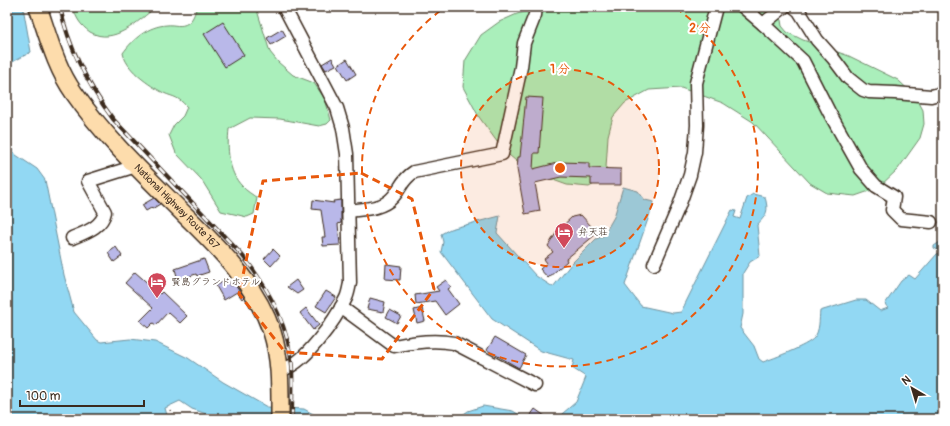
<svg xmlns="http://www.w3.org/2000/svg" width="950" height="426" font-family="Pangolin,'Klee One',sans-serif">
  <rect width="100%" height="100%" fill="#fff"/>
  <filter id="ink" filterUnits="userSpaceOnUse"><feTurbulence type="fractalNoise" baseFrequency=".025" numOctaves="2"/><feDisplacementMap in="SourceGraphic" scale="8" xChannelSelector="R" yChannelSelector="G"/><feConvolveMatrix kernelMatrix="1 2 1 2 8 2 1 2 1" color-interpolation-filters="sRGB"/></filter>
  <g filter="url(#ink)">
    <!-- green -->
    <g fill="#aaefbb" stroke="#728c6c">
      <path d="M73,7H156C138,21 114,46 90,32C80,25 76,18 73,7Z"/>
      <path d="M197,7H256L270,52L278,62L293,75L314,83L325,99L331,120L327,124L319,126L280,119L250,118L229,129C227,148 228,172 242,186C246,191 252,194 257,198L254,214L247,217L221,211L201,179L176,153L169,135L174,125L183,116L187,107C176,94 172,98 160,91C146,83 126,69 123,53C133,39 148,26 167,25C174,24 181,28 188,23C193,20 195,12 197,7Z"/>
      <path d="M544,7H777L780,14L782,26L787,32L803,40L849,56L898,80L916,97L923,110L924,124L920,138L898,169L878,188L855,196L827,193L810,183L753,122L723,103L681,88L649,90L625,103L613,117L608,136L606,168L600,181L589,187L567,185L528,171L503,150L479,117L463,87L465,61L481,35L499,22L517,14Z"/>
    </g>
    <!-- water -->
    <g fill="#92d8f3" stroke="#6f929e">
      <path d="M7,7H23L31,52L7,65Z"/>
      <path d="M7,132L12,150L16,155L37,169L45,180L64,275L74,312L97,340L101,342L130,339L155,342L188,358L223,382L267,407L304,409L322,419H221L192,409L180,401L165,408L168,419H121L116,417L100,415L86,419H7Z"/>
      <path d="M623,187L638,191L645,200L654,202L625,285L641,306L673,313L681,312L732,210L736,211L734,217L740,219L747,198L753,194L765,197C769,212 767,214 757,225L760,256L750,262L743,273V314L740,328L754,346L759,359L763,362C774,358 807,346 814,338C820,331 819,319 820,311L856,300H866L880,311L888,308L885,304L901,281L909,275L915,279L937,254L942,252L934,248V246L943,240V419H556L576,402L586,377L572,368L574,360L541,351L492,319L441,252L443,242L441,234L450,229L500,216L497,233L536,276L553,287L571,264L596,239L603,236L614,217Z"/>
      <path d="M483,406L513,411L526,419H457L468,411Z"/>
    </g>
    <!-- building -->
    <g fill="#b9b8e9" stroke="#3b2a1e">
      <path d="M223,22L244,55L225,67L204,34Z"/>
      <path d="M282,29L286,36L271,45L267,38Z"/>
      <path d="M332,58L336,65L326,70L322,64Z"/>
      <path d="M347,59L356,74L347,80L338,65Z"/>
      <path d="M526,97L543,98L539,153H534L533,169L561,162L589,163V168L621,169V185H591V178L561,177L535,183L540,211L525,214L517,169L518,157H520Z"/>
      <path d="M154,198L160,204L152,209L151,208L146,211L142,205Z"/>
      <path d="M313,200L334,203L333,201L341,200V223L338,224L340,245L323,246L322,237H325L321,210L312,209Z"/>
      <path d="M581,215L591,226L589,228L595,235L566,259L567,261L548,278L540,269L547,263L544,259L553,252L548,246L558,230L572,217Z"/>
      <path d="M116,247L122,256L114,262L108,253Z"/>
      <path d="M273,249L280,256L271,266L264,259Z"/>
      <path d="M204,259L209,272L197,276L196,274L178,280L175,269Z"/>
      <path d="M386,264L401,266L400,280L385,279Z"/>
      <path d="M135,272L160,294L162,292L187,316L180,323L168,312L156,325L153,323L148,328L140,321L153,308L125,283Z"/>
      <path d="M227,279L231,286L234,284L244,297L242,299L237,292L224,300L216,286Z"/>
      <path d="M296,280L303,290L297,294L287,287Z"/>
      <path d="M446,280L451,287L448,289L459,304L445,315L435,301L416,304L415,295L439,291L436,287Z"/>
      <path d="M326,291L336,297L326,312L316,306Z"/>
      <path d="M370,298L385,302L383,312L367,309Z"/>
      <path d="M306,308L319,325L313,330L300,313Z"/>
      <path d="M422,308L425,321L417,323L414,310Z"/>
      <path d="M390,310L401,316L397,323L386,317Z"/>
      <path d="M495,337L526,355L519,368L487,350Z"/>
      <path d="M535,409L549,419H534L530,416Z"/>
    </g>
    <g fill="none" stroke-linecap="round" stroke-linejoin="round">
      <!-- minor casing -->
      <g stroke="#3b2a1e" stroke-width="15">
        <g id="minor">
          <path d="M743,7L763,24L803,61L829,112L861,169L876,186L894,197L892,210L901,219L931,222"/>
          <path d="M794,7L799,11L817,40L833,58L848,78L863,90L869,92L895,93L931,96L943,93"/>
          <path d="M763,24L784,7"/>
          <path d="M349,211C363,209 382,209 392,198C401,189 401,180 414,172L502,154L521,67L524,43L535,15L536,7"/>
          <path d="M72,238C86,232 102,227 105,212L88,181L136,166"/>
          <path d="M654,264L679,206L690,175L695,152L697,125L696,83L716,7"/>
          <path d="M341,307L394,346C413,342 434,339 454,343L535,385"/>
          <path d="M280,370C303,367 336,319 346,298C348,294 349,288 350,283L347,154L343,128L337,108L284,7"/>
        </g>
      </g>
      <!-- highway casing -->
      <g stroke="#3b2a1e" stroke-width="20">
        <g id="highway">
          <path id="s1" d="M38,7C48,36 56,68 74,93C106,139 147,177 186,216C221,250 256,285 272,332C281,360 280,390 280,419"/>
        </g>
      </g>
      <!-- path -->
      <path stroke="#3b2a1e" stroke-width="1.5" stroke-dasharray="1 3" stroke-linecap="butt" d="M170,410L175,419"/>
      <!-- minor -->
      <use href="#minor" stroke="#fff" stroke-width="12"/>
      <!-- highway -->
      <use href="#highway" stroke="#fddcac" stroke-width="17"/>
      <!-- rail casing -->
      <g stroke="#3b2a1e" stroke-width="4">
        <path id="rail" d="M60,7C69,49 88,85 113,119L242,255C268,287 288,324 292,366C293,384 292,402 292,419"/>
      </g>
      <!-- rail -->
      <use href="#rail" stroke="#fff" stroke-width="2.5" stroke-dasharray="8" stroke-linecap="butt"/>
    </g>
  </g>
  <!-- marked area -->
  <path fill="none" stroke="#e8590c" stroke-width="3" stroke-dasharray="8 5" stroke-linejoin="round" d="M361,173L412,199L434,289L382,359L285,352L239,294L263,181Z"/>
  <!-- distance rings -->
  <circle cx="560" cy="168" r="99" fill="#e8590c" fill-opacity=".12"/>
  <g fill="none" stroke="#e8590c" stroke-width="2" stroke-dasharray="7 5">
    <circle cx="560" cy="168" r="99"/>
    <path d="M676 8A198 198 0 1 1 444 8"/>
  </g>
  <!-- icons -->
  <defs>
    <g id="hotel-pin" transform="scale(1)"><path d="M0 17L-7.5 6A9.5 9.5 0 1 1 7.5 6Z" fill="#d1495b" stroke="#fff"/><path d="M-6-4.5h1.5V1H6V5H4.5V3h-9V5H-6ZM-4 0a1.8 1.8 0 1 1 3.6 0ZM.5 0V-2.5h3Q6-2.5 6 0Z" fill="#fff"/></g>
  </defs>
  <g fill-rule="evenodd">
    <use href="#hotel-pin" x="564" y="232"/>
    <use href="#hotel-pin" x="157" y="282"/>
  </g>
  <g text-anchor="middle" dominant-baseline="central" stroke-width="4" stroke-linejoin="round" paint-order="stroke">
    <!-- street labels -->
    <g font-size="10" fill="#3b2a1e" stroke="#fff">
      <text stroke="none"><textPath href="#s1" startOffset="247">National Highway Route 167</textPath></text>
    </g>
    <!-- poi labels -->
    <g font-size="10" fill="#3b2a1e" stroke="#fff" text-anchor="start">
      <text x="578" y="232">弁天荘</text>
      <text x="171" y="282">賢島グランドホテル</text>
    </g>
  </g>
  <circle cx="560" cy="168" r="6" fill="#e8590c" stroke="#fff" stroke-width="2"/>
  <g font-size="12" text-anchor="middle" font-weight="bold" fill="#e8590c" stroke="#fff" stroke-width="4" stroke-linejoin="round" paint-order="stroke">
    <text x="700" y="32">2 分</text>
    <text x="560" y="73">1 分</text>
  </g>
  <!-- margin -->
  <rect width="950" height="426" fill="none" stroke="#fff" stroke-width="24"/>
  <rect x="12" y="12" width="926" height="402" fill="none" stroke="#3b2a1e" stroke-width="1.5" filter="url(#ink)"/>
  <!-- north arrow -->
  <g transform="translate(912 388) rotate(322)" stroke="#ffffff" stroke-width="3" paint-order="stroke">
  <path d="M0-3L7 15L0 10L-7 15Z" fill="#3b2a1e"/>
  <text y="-6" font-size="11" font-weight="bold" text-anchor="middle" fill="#3b2a1e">N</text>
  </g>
  <!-- scale -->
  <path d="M20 400v6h124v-6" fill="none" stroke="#3b2a1e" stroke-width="2"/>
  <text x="26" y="400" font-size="12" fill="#3b2a1e" stroke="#ffffff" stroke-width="3" paint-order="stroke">100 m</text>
</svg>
